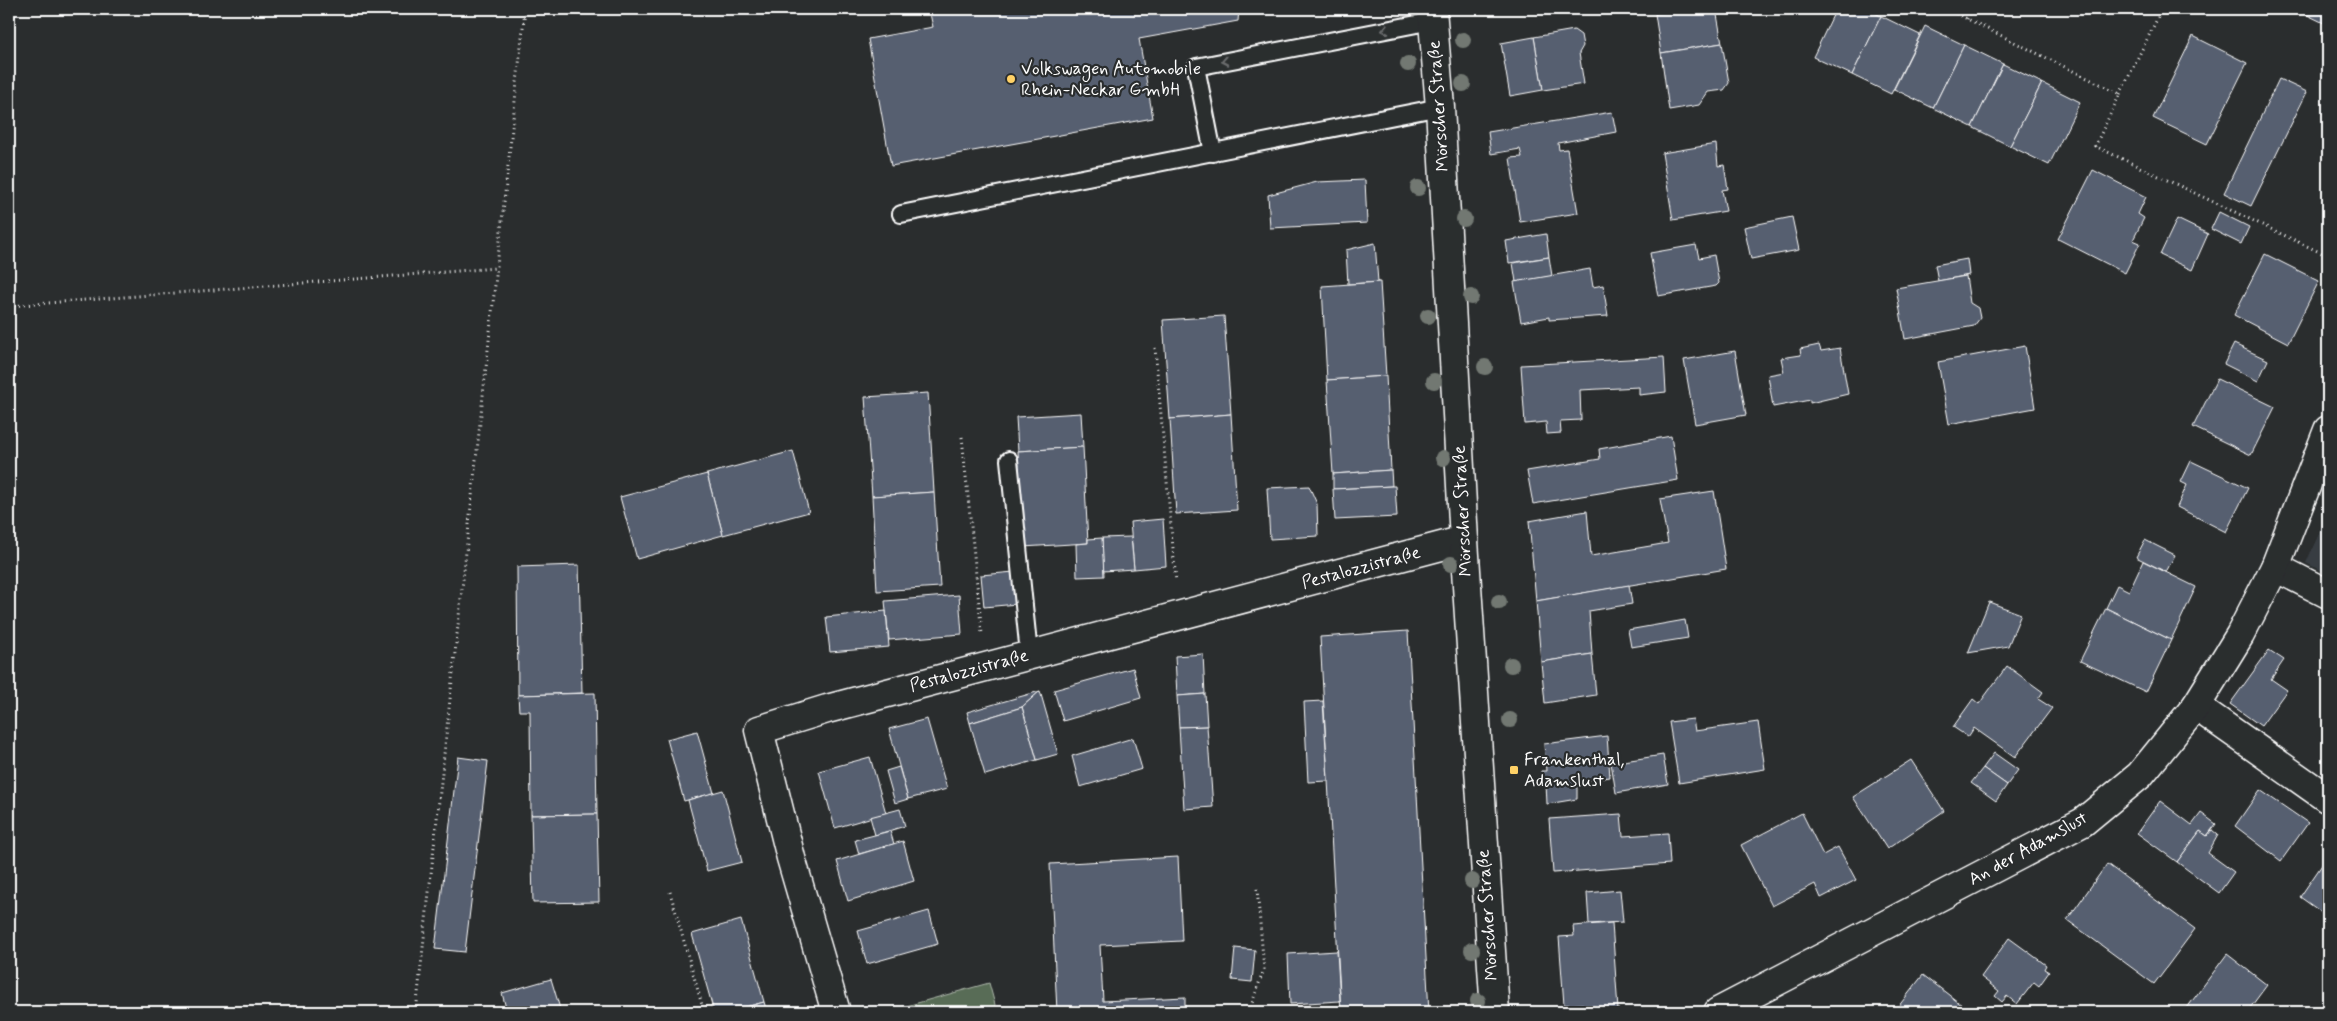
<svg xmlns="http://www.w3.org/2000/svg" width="2337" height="1021" font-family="Mynerve,sans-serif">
  <rect width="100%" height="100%" fill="#2a2d2e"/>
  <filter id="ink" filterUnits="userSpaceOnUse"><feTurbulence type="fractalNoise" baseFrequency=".02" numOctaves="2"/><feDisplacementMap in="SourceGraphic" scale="10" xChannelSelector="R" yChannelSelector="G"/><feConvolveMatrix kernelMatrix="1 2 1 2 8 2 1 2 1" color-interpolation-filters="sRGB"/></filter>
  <g filter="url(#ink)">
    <!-- built -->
    <path fill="#373c42" d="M2328,513V574L2306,563Z"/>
    <!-- green -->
    <path fill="#596c56" stroke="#acb6aa" d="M989,983L997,1012H885Z"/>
    <!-- building -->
    <g fill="#565e6f" stroke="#fff">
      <path d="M929,9H1239L1238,21L1139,39L1153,118L891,166L868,39L933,27Z"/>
      <path d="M1687,9H1716L1722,43L1661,53L1655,14Z"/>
      <path d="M1836,9H1867L1881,16L1852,75L1813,57Z"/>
      <path d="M2295,9H2328V25Z"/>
      <path d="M1881,16L1920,35L1891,94L1852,75Z"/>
      <path d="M1925,26L1964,45L1933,108L1894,89Z"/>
      <path d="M1574,30L1581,35L1583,46L1579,53L1584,84L1543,90L1534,37Z"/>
      <path d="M2193,36L2247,63L2207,144L2153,118Z"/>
      <path d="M1534,37L1543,90L1510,96L1501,43Z"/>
      <path d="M1722,43L1729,83L1724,90L1708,92L1699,105L1669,110L1661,53Z"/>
      <path d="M1964,45L2003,64L1972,127L1933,108Z"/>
      <path d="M2003,64L2042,83L2010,146L1972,127Z"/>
      <path d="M2279,79L2307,92L2251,206L2224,193Z"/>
      <path d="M2042,83L2080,102L2049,165L2010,146Z"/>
      <path d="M1612,112L1616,132L1558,143L1559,150L1567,149L1578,213L1520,222L1510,158L1522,157L1520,149L1491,154L1488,132Z"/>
      <path d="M1716,144L1718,166L1724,165L1728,189L1722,190L1726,211L1673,220L1662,153Z"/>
      <path d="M2093,170L2146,197L2138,214L2144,218L2133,240L2140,243L2125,273L2058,239Z"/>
      <path d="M1365,180L1367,223L1270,228L1268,195L1317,182Z"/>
      <path d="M2219,212L2249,227L2241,244L2211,229Z"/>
      <path d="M1792,217L1799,250L1751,259L1744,227Z"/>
      <path d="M2177,219L2208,234L2192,270L2160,255Z"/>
      <path d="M1546,234L1549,257L1509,263L1506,241Z"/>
      <path d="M1375,243L1378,282L1348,284L1346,250Z"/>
      <path d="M1696,245L1699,258L1714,255L1719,283L1716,286L1658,296L1650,253Z"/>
      <path d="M2265,254L2319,281L2288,343L2234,315Z"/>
      <path d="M1549,257L1552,276L1516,282L1513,263Z"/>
      <path d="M1967,259L1969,275L1938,281L1935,265Z"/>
      <path d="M1590,269L1593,287L1603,285L1608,316L1549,320V317L1521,322L1514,282Z"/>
      <path d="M1966,276L1970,303L1978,308L1980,318L1974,326L1905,339L1896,288Z"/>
      <path d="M1380,282L1386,376L1327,380L1322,286Z"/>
      <path d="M1224,316L1231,414L1170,419L1163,320Z"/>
      <path d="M2234,344L2268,360L2258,381L2224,364Z"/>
      <path d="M1819,345L1821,351L1840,348L1848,394L1810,403V400L1773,407L1768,375L1784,372L1781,358L1801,355L1800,349Z"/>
      <path d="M2025,346L2035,408L1949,424L1938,362Z"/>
      <path d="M1735,351L1746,415L1695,424L1684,360Z"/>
      <path d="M1664,357L1666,392L1639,395V387L1580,390L1581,420L1560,421L1561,433L1547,434L1546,422L1525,424L1521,365Z"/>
      <path d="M1386,376L1391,470L1333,474L1327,380Z"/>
      <path d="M2217,379L2275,407L2251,455L2193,427Z"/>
      <path d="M928,393L934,492L872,496L865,397Z"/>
      <path d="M1081,413L1083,447L1018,451L1016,417Z"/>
      <path d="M1231,414L1237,510L1176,514L1170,419Z"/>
      <path d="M1671,436L1678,480L1533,504L1527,471L1600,459L1599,449Z"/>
      <path d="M1083,447L1088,543L1023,547L1018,451Z"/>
      <path d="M793,451L809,512L723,535L707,474Z"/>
      <path d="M2191,461L2248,488L2226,532L2177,507L2187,485L2181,482Z"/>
      <path d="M1391,470L1392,486L1333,489V474Z"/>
      <path d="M707,474L723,535L637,559L620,497Z"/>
      <path d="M1309,486L1317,504L1318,536L1270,539L1267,488Z"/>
      <path d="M1392,486H1395L1397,517L1335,520L1333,489Z"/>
      <path d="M1714,491L1726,569L1536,601L1529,521L1587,511L1591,556L1668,543L1660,499Z"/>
      <path d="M934,492L940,587L877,591L872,496Z"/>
      <path d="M1163,519L1166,566L1134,569L1130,522Z"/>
      <path d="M1131,537L1134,569L1103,571L1102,538Z"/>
      <path d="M1102,538L1104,576L1077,577L1076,544L1088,543V539Z"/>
      <path d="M2145,540L2175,555L2166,572L2136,557Z"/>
      <path d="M2143,561L2196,587L2171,640L2106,608L2117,585L2129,591Z"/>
      <path d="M579,565L582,693L518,695L517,567Z"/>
      <path d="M1014,572L1017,604L984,607L981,575Z"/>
      <path d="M1629,585L1632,604L1589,611L1592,654L1541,662L1536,601Z"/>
      <path d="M959,595L962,634L889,640L885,601Z"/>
      <path d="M1989,602L2021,614L2008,646L1968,653Z"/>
      <path d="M2106,608L2171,640L2146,692L2080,661Z"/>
      <path d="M886,611L889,647L830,652L826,617Z"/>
      <path d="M1685,620L1688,638L1631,647L1628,630Z"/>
      <path d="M1408,631L1429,1012H1341L1320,637Z"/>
      <path d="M2269,650L2284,660L2271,679L2287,690L2261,726L2230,704Z"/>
      <path d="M1203,654L1205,694L1177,696L1175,656Z"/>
      <path d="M1592,654L1596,695L1545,703L1541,662Z"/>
      <path d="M2007,666L2043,692L2038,699L2052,708L2015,757L1974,728L1968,737L1953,727L1973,699L1979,704Z"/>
      <path d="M1133,668L1141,698L1063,721L1054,690Z"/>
      <path d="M1040,691L1022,707L970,723L967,712Z"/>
      <path d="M1040,691L1058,754L1037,760L1022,707Z"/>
      <path d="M595,693L597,814L531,815L530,711H519L518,695Z"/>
      <path d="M1205,694L1207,726L1179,727L1177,696Z"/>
      <path d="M1323,701L1328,781L1308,782L1304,702Z"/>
      <path d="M1022,707L1037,760L985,775L970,723Z"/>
      <path d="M927,719L947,789L908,799L889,729Z"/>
      <path d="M1693,719L1695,731L1758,722L1765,769L1679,783L1669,722Z"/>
      <path d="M1207,726L1213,807L1184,809L1179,727Z"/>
      <path d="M697,731L714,793L684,801L667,739Z"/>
      <path d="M1607,736L1610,777L1577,782V799L1547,804L1546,783H1542L1541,771H1546L1544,744Z"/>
      <path d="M1133,738L1142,769L1080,787L1072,756Z"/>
      <path d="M1994,753L2018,770L2007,785L1983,768Z"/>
      <path d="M1663,755L1668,784L1616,793L1611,763Z"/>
      <path d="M458,757L488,761L465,952L435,949Z"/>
      <path d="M870,757L886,813L835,828L819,771Z"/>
      <path d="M1911,760L1944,811L1887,849L1853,797Z"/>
      <path d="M899,767L908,799L895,803L886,771Z"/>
      <path d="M1983,768L2007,785L1996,801L1971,783Z"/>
      <path d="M723,790L742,862L707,871L688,800Z"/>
      <path d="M2260,790L2308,823L2281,861L2235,826Z"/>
      <path d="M2160,801L2192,825L2201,813L2216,824L2207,836L2200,831L2177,862L2137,833Z"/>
      <path d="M900,809L905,826L875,835L870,817Z"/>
      <path d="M1802,813L1823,855L1838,847L1856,880L1821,898L1815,884L1772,906L1741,845Z"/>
      <path d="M597,814L599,902L533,903L531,815Z"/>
      <path d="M1621,814L1623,836L1668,833L1670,864L1553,873L1549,819Z"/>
      <path d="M2212,830L2218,835L2208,853L2234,872L2219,893L2177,862L2200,831L2207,836Z"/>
      <path d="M890,831L894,844L859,854L855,840Z"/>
      <path d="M903,841L914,881L848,901L837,861Z"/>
      <path d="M2328,856V917L2300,897Z"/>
      <path d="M1178,857L1182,941L1100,945L1103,1001L1185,997V1012H1057L1050,864Z"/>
      <path d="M2107,864L2195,929L2154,984L2067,920Z"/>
      <path d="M1620,890L1623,922L1589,924L1587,893Z"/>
      <path d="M929,911L938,944L867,964L858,931Z"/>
      <path d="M741,920L764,1002L728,1012H714L692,934Z"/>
      <path d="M1612,923L1618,1010L1583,1012V1004L1564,1005L1559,937L1574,936L1573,926Z"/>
      <path d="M2009,938L2046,965L2044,969L2049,972L2039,986L2034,982L2017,1004L2007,996L2002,1002L1995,996L1999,991L1981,977Z"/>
      <path d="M1235,948L1255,950L1252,982L1232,980Z"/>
      <path d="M1337,951L1340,1001L1290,1004L1288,954Z"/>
      <path d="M2227,954L2267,985L2247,1012H2184Z"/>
      <path d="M1923,975L1967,1009L1964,1012H1894Z"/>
      <path d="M551,979L561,1012H507L502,993Z"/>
      <path d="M764,1002L767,1012H728Z"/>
    </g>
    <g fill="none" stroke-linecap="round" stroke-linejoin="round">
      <!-- lane casing -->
      <g stroke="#fff" stroke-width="20">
        <g id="lane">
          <path d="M1213,153L1196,67L1432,21"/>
          <path d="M901,214L1440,107"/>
          <path d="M1009,460L1029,654"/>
        </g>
      </g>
      <!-- street casing -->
      <g stroke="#fff" stroke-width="31">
        <g id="street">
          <path d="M2275,567L2328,594"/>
          <path d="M2196,706L2328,799"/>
          <path d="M836,1012L791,858L759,730L827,709L1464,540"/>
          <path d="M1718,1012L2083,822L2140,775L2196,706L2240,635L2275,567L2328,430"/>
        </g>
      </g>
      <!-- secondary casing -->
      <g stroke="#fff" stroke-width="31">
        <path id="secondary" d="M1432,9L1440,107L1464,540L1495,1012"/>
      </g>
      <!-- path -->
      <g stroke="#fff" stroke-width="3" stroke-dasharray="1 4" stroke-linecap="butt">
        <path d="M1947,9L2120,94L2095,146L2328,256"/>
        <path d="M1967,19L1972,9"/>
        <path d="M2120,94L2162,9"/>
        <path d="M9,306L496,268"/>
        <path d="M1155,348L1176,582"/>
        <path d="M962,437L982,634"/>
        <path d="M670,892L704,1012"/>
        <path d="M416,1012L525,9"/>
        <path d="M1249,1012L1264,969L1257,888"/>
      </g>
      <!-- lane -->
      <use href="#lane" stroke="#2a2d2e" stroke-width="16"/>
      <!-- street -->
      <use href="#street" stroke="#2a2d2e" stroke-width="28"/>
      <!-- secondary -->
      <use href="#secondary" stroke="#2a2d2e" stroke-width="28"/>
    </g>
    <!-- trees -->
    <g fill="#727872">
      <circle cx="1463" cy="40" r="8"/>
      <circle cx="1408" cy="64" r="8"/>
      <circle cx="1463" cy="84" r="8"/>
      <circle cx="1418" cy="188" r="8"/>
      <circle cx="1464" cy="219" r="8"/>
      <circle cx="1471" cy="297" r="8"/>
      <circle cx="1428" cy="316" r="8"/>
      <circle cx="1485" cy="367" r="8"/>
      <circle cx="1434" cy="381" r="8"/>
      <circle cx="1443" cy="458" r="8"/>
      <circle cx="1451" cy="564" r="8"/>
      <circle cx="1499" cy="602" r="8"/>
      <circle cx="1511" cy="665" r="8"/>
      <circle cx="1510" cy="720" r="8"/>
      <circle cx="1472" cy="881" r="8"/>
      <circle cx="1472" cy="950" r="8"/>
      <circle cx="1478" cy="1001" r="8"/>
    </g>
    <!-- one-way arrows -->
    <defs><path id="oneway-chevron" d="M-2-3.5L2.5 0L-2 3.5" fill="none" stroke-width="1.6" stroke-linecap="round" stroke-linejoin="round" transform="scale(1.25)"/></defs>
    <g stroke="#6a6c6d">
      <use href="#oneway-chevron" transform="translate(1385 30) rotate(169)"/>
      <use href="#oneway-chevron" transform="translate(1225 61) rotate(169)"/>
    </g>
  </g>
  <!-- markers -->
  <g fill="#ffd166" stroke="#2a2d2e" stroke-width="2">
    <circle cx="1011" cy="79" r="5"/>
    <rect x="1509" y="765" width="10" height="10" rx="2.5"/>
  </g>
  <g text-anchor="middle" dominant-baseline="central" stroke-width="4.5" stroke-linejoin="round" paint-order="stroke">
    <!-- poi labels -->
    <g font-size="18" fill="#fff" stroke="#2a2d2e" text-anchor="start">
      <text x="1021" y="69">Volkswagen Automobile<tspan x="1021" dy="21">Rhein-Neckar GmbH</tspan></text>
      <text x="1524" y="760">Frankenthal,<tspan x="1524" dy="21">Adamslust</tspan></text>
    </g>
    <!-- street labels -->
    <g font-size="18" fill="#fff" stroke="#2a2d2e">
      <text transform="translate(1439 106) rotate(-94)">Mörscher Straße</text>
      <text transform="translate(1463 511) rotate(-93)">Mörscher Straße</text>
      <text transform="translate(1361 568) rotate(-15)">Pestalozzistraße</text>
      <text transform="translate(969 671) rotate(-15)">Pestalozzistraße</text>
      <text transform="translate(2028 849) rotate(-29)">An der Adamslust</text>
      <text transform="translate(1488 915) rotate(-94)">Mörscher Straße</text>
    </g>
  </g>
  <!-- margin -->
  <rect width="2337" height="1021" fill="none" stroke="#2a2d2e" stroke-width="30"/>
  <rect x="15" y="15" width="2307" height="991" fill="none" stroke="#fff" stroke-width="2" filter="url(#ink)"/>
</svg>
